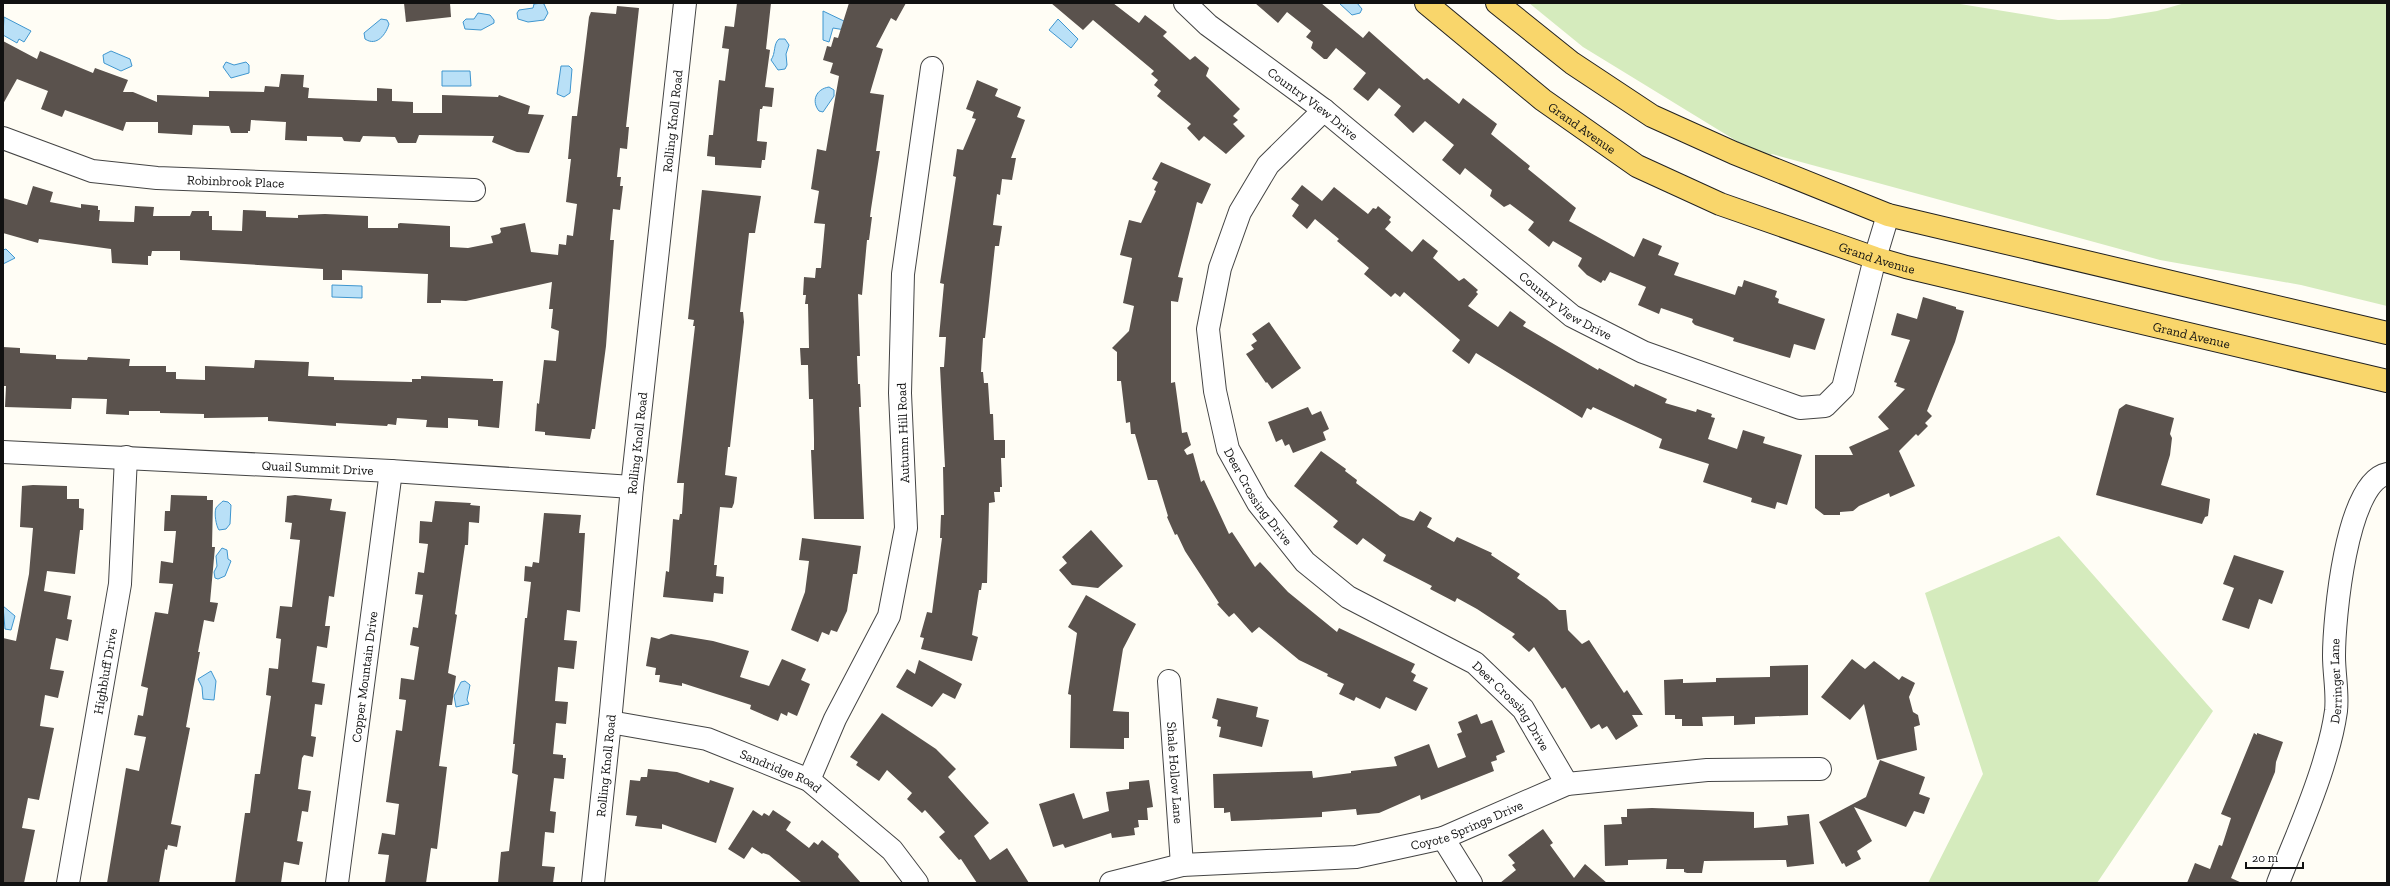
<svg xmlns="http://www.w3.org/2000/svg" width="2390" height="886" font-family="'Zilla Slab',serif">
  <rect width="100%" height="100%" fill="#fffdf5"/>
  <!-- green -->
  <g fill="#d5ebbd">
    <path d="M1529,3H1954L2058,20L2108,19L2157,11L2185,3H2387V306L2301,285L2160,260L1772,154L1766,159L1583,47Z"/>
    <path d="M2059,536L2213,711L2097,883H1928L1983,774L1925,593Z"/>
  </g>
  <!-- water -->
  <g fill="#b9e0f7" stroke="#3f96cf">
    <path d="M542,3L544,4L548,13L544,20L528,22L518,19L517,13L519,10L533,8L534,4Z"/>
    <path d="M1339,3H1357L1362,9L1360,13L1352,15Z"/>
    <path d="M823,11L846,22L845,30L833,28L829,42L823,40Z"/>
    <path d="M478,13L490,15L494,20V23L481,30L465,29L463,22L466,19H474Z"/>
    <path d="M4,17L31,31L24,42L19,39L17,43L3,35Z"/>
    <path d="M381,19L387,20L389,24C386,34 377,47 365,39L364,33Z"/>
    <path d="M1058,19L1078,39L1071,48L1049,30Z"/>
    <path d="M779,39H785L789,45L786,54L787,65L785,69L778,70L771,60C776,53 773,44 779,39Z"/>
    <path d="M111,51L130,59L132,66L121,71L104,63L103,55Z"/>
    <path d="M226,62L234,65L246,62L249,65V73L231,78L223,67Z"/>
    <path d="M561,66H569L572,69L570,93L564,97L557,94Z"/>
    <path d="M442,71H470L471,86H442Z"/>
    <path d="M829,87L834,90V96L823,112L819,111C811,101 816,89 829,87Z"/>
    <path d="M6,249L15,258L3,264V250Z"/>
    <path d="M332,285L362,286V298L332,297Z"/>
    <path d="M223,501L228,502L231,505L230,524L226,529L219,530C216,526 214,513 216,508C217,506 221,503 223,501Z"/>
    <path d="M222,548L227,550L228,559L231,561L225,576L218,579L215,578L214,572L217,566L216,556Z"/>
    <path d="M3,606L15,616L11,630L5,629Z"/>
    <path d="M211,671L216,681L214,700L203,699L202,687L198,679Z"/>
    <path d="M465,681L470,685L467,700L469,704L456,707L454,696L461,682Z"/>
  </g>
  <!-- building -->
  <g fill="#5a524d">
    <path d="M404,3H450L451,17L406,22Z"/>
    <path d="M737,3H771L766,49L770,50L765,87L774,88L772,107L763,106L762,109H760L757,141L767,142L765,160H762L761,168L715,165V157L707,156L709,135H713L719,80L725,81L729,49L722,48L725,26L734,27Z"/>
    <path d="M849,3H906L896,21L891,18L876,47L883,49L870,93L884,95L876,151H880L871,209L870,217H872L869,240H867L862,295L858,294L860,356H857L858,384H860L861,407H859L864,519H814L811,450H814V439L813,399H809L808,365H801L800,348H809L808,304H805L806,295H803L804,277L815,278L816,268H821L825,224L814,223L819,191L811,189L817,149L826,151L839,76L830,73L833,63L823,60L827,46L831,47L834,37L838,38Z"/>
    <path d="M1051,3H1113L1139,23L1145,15L1167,32L1163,36L1190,60L1195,56L1209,68L1206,76L1240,109L1233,116L1238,120L1233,124L1245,136L1226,154L1204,136L1199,141L1187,128L1191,124L1157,96L1161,91L1154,85L1158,80L1151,74L1154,71L1093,20L1083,30Z"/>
    <path d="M1255,3H1321L1363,38L1369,31L1424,80L1427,78L1459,104L1463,98L1497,124L1491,134L1530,166L1528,169L1576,208L1569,221L1634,257L1643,238L1662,246L1658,255L1679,263L1674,275L1735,295L1738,286L1742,287L1744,280L1777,291L1775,297L1779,299L1778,303L1825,319L1815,350L1794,344L1790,358L1733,341L1734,338L1695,325L1692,322L1693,319L1661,308L1659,314L1638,305L1646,287L1610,272L1605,281L1603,280L1601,283L1587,275L1578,266L1582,258L1553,241L1549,247L1528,230L1534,222L1510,204L1504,207L1490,196L1492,190L1465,168L1460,175L1442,160L1454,145L1425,121L1413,133L1394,115L1401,106L1379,88L1368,101L1353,89L1366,73L1336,48L1327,59H1324L1311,48L1313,42L1306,37L1311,31L1287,12L1278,23Z"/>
    <path d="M617,6L639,8L626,127H629L627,149L620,148L617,177H621L620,186H623L620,210L613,209L610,240H614L606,346L595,429H592L590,439L545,435V432L535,431L537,403L539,404L544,360L556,361L559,331L551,328L553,309H549L552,282L466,301L441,300V303H427L428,274L342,270V280H323V269L180,260V251H152L151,256H148V265L112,263L111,249L39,239L38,243L3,233V198L27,205L33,186L53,192L50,202L81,208V204L98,206V210H100L99,221L134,222L135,206L154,207L153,216H190L192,211H209V216H212V230L242,231L243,210L266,211V217L298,218V215L325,214L368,216V228H398V224L400,223L450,226V247L468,248L493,243L491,236L499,234L501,232L500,228L525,223L531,252L558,255L559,244L566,245L567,235L573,236L577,204L566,202L571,159H568L572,116H577L589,17L591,12L616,14Z"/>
    <path d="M3,41L37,59L40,51L93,73L95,68L128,80L123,92H133L157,102V95L209,97V91L264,92L265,86L279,87L281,74L304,75L303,87L309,88L308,98L377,101V88L392,89V101L413,102V113H442V95L498,97L499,95L530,106L528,114L544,115L529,153L517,152L492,142L494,136L419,135L416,143H398L395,137L363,136L360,142L344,141L342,137L307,136V141L285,140L286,122L251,120L250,131H248V133H231L229,126L193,125L192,135L158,133V122H126L123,131L65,110L62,117L41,109L48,91L17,79L3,104Z"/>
    <path d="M977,80L998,89L995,96L1021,107L1017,117L1025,120L1011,158H1016L1012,180L1002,179L1000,195L997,194L993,225L1002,226L999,246H995L985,338H983L981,372H983L984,383H988L990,414H993L994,440H1005V458H1001L1002,487H1000V492H994L995,502L989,503L987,583H982L981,590H979L972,635L978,637L972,661L921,649L924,638L920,637L927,612L932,613L942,538H940L941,515H944L943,467H945L940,367H944L946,337H939L944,284L940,283L956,177L953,176L957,149L963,150L976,119L972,118L974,112L966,109Z"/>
    <path d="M1161,162L1211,184L1202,204L1197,202L1178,277L1183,278L1178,302L1171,301V383L1175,382L1182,433L1187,432L1191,445L1184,450L1187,455L1193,453L1201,482L1204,480L1229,534L1232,532L1255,567L1260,562L1288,592L1337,632L1339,628L1415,664L1411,672L1416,675L1413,681L1428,688L1416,711L1386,697L1380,709L1356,697L1354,701L1339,694L1344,684L1327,676L1328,674L1299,660L1259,627L1252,633L1234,613L1229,617L1217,604L1219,603L1185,551L1177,534L1175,535L1167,517L1168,516L1157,480H1148L1135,434H1131L1130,422L1126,423L1121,381H1117V352L1112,348L1129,331L1134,306L1123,303L1132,258L1120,255L1129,220L1141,223L1156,191L1154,190L1158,182L1152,179Z"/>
    <path d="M1302,185L1322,201L1334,187L1368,214L1373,208L1376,209L1378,206L1391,217L1389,220L1391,222L1385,229L1412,252L1423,239L1438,251L1433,258L1459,281L1464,278L1478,290L1476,292L1478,294L1468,306L1498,327L1510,311L1526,322L1523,326L1598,370L1599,368L1634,387L1635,384L1667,399L1665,403L1696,412L1697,409L1712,414L1711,417L1715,418L1708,439L1737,449L1743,430L1765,437L1763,443L1802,455L1787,505L1777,502L1775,509L1751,502L1752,498L1703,482L1709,464L1659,448L1662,439L1593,407L1591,410L1587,408L1582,418L1476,353L1469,364L1452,351L1460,340L1404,292L1400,297L1395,293L1391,297L1364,274L1369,268L1337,241L1339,239L1315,219L1307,229L1292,216L1299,205L1291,199Z"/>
    <path d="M702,190L761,196L755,233H749L740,312H743L744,322L730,447H728L725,475L737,477L734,503L732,508L720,507L714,565H717L716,576L724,577L723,594L714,593L713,602L663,597L666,571L669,572L673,519L679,520L680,514H682L684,483H677L695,326H693L694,320L688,319Z"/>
    <path d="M1923,297L1956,307V309L1964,311L1955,342L1927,411L1932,416L1925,423L1928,426L1918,436L1916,434L1899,451L1915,486L1890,497L1889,493L1859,506L1853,511L1840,512V515H1824L1815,508V455H1853L1849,447L1889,429L1878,417L1905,389L1896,386L1897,383L1894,382L1910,340L1891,335L1897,313L1917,319Z"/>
    <path d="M1269,322L1301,368L1272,389L1267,382L1266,383L1246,354L1254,349L1251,345L1257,341L1252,334Z"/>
    <path d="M3,347L20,348V353L56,355V359L87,360L88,357L130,359L129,366H166V372H176V379L205,380V366L254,368L255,360L309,362L308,376L334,377V380L412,382V379H421V376L493,379V381H503L499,428L478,426V420L448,418V428L426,427L427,420L397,418L396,425L388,424L387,426L336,423V426L268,421V417L204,418V414L160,413V411H129V415L106,414L107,399L72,398L71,409L5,407L6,386H3Z"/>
    <path d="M2126,404L2174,418L2170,434L2172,438L2170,455L2161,485L2210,499L2208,516L2205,517L2202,524L2096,495L2119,409Z"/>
    <path d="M1308,407L1312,415L1321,411L1329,429L1323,432L1326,440L1293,453L1289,444L1285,446L1282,439L1276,442L1268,422Z"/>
    <path d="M1321,451L1346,469L1345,471L1357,480L1356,483L1400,516L1414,521L1420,511L1432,518L1427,527L1454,542L1457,537L1492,553L1491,555L1520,574L1517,578L1547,599L1559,610H1566L1568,630L1582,644L1589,640L1624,693L1627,690L1643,715H1632L1638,726L1616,740L1607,726L1602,729L1599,724L1591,729L1565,687L1562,689L1534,647L1529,652L1512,637L1515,634L1477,609L1457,598L1455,602L1430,589L1432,586L1383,561L1386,555L1363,538L1357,545L1333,527L1338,521L1294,486Z"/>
    <path d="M33,485L67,486V499H79V508L84,509L83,530H80L75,574L47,571L44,591L71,596L67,619L72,620L68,641L56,638L50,669L64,671L58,698L45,695L40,726L54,728L39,800L28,798L22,828L35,830L24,883H3V638L16,641L29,574L33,528L20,527L22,486Z"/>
    <path d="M171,495L207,496V500H213L212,547H215L210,602L218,603L214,622L204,620L198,652H200L186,727L190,728L171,824L181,826L177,847L168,845L167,850L165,849L159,883H107L126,768L139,771L146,737L134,735L138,715L143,716L148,688L141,686L155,612L168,614L173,584L159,583L161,561L173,563L176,531H164L165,511H170Z"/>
    <path d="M295,495L332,499L330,510L346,512L334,597L329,596L325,626H330L327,648L317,646L312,682L325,684L322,705L315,704L311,736L316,737L313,757L304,755L302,758L298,789L311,791L308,812L302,811L297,841L303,842L299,865L284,862L281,883H235L245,813H250L255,774H260L271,696L266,695L269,668L278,669L281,639L276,638L280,606L292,607L300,540L290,539L292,523L285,522L287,496Z"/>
    <path d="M435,501L471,503L470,505L480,506L479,523L469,522L468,545H465L455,614L457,615L448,673L456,676L452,705H447L439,766L447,767L437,849L431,848L426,883H385L389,855L378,854L382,833L395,835L399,804L386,802L396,730L402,731L406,700L399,699L401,678L414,680L419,647L410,645L413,627L418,628L423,595L415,594L418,572L424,573L428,544L419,543L420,521L432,522Z"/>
    <path d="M544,513L581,515L579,533H585L580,612L567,610L564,640L577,641L574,669L558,667L555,701L568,702L566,724L556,723L553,754L563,755V758H566L564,779L554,778L550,811L556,812L554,833L545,832L542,866L555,867L553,883H498L501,852L509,851L518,775L512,773L515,744H513L525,618H527L531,582L524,581L525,566L532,567L533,562L539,563Z"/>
    <path d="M1091,530L1123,566L1098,588L1072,585L1059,570L1067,563L1062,557Z"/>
    <path d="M802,538L861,546L857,574H853L847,611L837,632L831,630L829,635L822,632L818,642L791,630L805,592L809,561L799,560Z"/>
    <path d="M2234,555L2284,571L2272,604L2259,599L2249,629L2222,620L2234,588L2223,584Z"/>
    <path d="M1086,595L1136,624L1123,649L1113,711L1129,712V738H1124V749L1070,748L1071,695L1068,694L1077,633L1068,627Z"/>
    <path d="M671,634L713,641L749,651L740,677L769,686L782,659L806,669L801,680L810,684L797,716L788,712L787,716L781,713L778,721L750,709L751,705L682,683V686L659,682L660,675H655L656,668L646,666L651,637L659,639Z"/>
    <path d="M1852,659L1865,669L1874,661L1899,680L1902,676L1915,683L1909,697L1913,712L1918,715L1920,725L1914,727L1917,750L1877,760L1864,704L1850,720L1821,697Z"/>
    <path d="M919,660L962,684L955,699L943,693L932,707L896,687L907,669L915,674Z"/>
    <path d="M1808,665V715L1755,717V724L1734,725V716L1702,717L1703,726H1682V719H1675V715H1665L1664,680L1683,679V683L1716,682V678L1770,677V666Z"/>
    <path d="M1217,698L1258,707L1256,717L1269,720L1262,747L1219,737L1221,727L1217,726L1218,720L1212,718Z"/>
    <path d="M882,713L936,749L956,769L948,777L989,823L974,836L990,860L1007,848L1029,883H977L961,859L959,860L939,837L945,832L925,810L922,813L907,799L912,793L887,770L879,781L856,765L858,762L850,757Z"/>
    <path d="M1477,714L1481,724L1492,720L1505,752L1496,756L1497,760L1491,762L1494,771L1421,800L1420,795L1379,813L1357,815L1356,809L1322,812V817L1258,820L1231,821L1230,812L1224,813V808H1214L1213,774L1312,771L1313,778L1351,773V771L1397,766L1394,757L1429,744L1438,768L1466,757L1457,734L1462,732L1458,722Z"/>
    <path d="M2254,733L2257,735V733L2283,742L2276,762L2275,772L2231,878L2242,883H2187L2195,863L2210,869L2219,845L2222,846L2231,818L2221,814Z"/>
    <path d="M1880,760L1925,777L1919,794L1930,798L1924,814L1914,811L1906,827L1854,807L1872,841L1857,851L1861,859L1846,867L1844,863L1842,864L1819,822L1866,797Z"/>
    <path d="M648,769L677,772L709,783L710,780L734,788L716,843L662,824V829L635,826L637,816L626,815L630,780L640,781L641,777H647Z"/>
    <path d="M1149,780L1153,807L1147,808L1148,820H1138L1139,827L1134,828L1135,835L1112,838L1111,833L1065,848L1063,844L1053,847L1039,804L1074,793L1083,819L1109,811L1106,792L1129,789V782Z"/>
    <path d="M1652,808L1754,812V828L1788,825L1787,816L1809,814L1814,864L1787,867L1786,860L1704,861L1702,873H1687L1684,872V869H1666L1667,859L1628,860V865L1605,866L1604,825L1622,824L1621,817H1627V809Z"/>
    <path d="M753,810L762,816L764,813L769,816L773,810L791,822L786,830L809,848L814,842L818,845L822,840L839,854L838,857L861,883H802L769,855L763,853L762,854L752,847L744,859L728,849Z"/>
    <path d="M1543,829L1553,843L1550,845L1574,878L1585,864L1607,883H1500L1516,870L1512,865L1515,863L1508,855Z"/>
  </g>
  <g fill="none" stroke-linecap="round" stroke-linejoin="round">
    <!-- street casing -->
    <g stroke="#444" stroke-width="24">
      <g id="street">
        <path id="s1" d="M1185,3L1208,25L1324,110L1572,316L1643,352L1800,408L1825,406L1843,388L1875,258L1888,215"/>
        <path id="s2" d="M1324,110L1268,165L1240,212L1220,268L1208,329L1215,391L1228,449L1258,503L1305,562L1348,597L1475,663L1523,709L1567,784"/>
        <path id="s3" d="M3,138L92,171L157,178L474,190"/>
        <path id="s4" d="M3,452L391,471L632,487"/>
        <path id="s5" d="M1169,681L1182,865"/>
        <path id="s6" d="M610,722L707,739L809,780L892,850L917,883"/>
        <path d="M809,780L835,719L889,616L906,528L900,393L903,274L932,68"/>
        <path d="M1443,838L1471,883"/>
        <path id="s7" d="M68,883L120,584L126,457"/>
        <path id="s8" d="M337,883L391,471"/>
        <path id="s9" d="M593,883L610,722L632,487L685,3"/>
        <path id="s10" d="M1111,883L1182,865L1356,857L1443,838L1567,784L1707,770L1820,769"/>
        <path id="s11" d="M2278,883C2294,841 2314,799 2326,755C2330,742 2334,725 2336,711C2338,693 2334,674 2334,656C2334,620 2346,482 2387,474"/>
      </g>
    </g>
    <!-- primary casing -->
    <g stroke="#222" stroke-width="24">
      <g id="primary">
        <path id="s12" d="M1426,3L1543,100L1637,166L1720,204L1875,258L1906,267L2387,381"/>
        <path d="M1497,3L1572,63L1652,116L1734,153L1888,215L2387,333"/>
      </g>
    </g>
    <!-- street -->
    <use href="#street" stroke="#fff" stroke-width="22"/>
    <!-- primary -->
    <use href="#primary" stroke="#f9d66b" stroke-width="22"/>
  </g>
  <g text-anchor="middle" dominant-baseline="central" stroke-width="4" stroke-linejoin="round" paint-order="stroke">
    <!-- street labels -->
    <g font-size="13" fill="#111" stroke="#fff">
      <text stroke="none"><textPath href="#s1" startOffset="163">Country View Drive</textPath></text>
      <text stroke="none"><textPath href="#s9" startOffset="766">Rolling Knoll Road</textPath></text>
      <text stroke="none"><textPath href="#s12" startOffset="200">Grand Avenue</textPath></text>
      <text stroke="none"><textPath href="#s3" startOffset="239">Robinbrook Place</textPath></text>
      <text stroke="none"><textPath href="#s12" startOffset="524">Grand Avenue</textPath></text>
      <text stroke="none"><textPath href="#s1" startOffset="487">Country View Drive</textPath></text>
      <text stroke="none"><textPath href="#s12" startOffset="848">Grand Avenue</textPath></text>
      <text transform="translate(903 433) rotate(-92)">Autumn Hill Road</text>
      <text stroke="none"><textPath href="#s9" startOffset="442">Rolling Knoll Road</textPath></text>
      <text stroke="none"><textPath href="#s4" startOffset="315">Quail Summit Drive</textPath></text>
      <text stroke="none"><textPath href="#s2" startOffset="433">Deer Crossing Drive</textPath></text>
      <text stroke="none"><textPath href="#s7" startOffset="215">Highbluff Drive</textPath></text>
      <text stroke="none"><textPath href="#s8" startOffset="208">Copper Mountain Drive</textPath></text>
      <text stroke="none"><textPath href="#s11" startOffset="212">Derringer Lane</textPath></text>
      <text stroke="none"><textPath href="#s2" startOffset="769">Deer Crossing Drive</textPath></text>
      <text stroke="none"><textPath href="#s9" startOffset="118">Rolling Knoll Road</textPath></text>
      <text stroke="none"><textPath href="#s6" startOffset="179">Sandridge Road</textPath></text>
      <text stroke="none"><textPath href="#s5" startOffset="92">Shale Hollow Lane</textPath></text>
      <text stroke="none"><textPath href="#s10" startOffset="363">Coyote Springs Drive</textPath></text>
    </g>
  </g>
  <!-- border -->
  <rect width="2390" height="886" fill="none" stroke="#111111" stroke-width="8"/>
  <!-- scale -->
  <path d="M2246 862v6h57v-6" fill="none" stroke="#111111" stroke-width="2"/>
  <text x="2252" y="862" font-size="12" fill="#111111" stroke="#ffffff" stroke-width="3" paint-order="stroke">20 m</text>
</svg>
